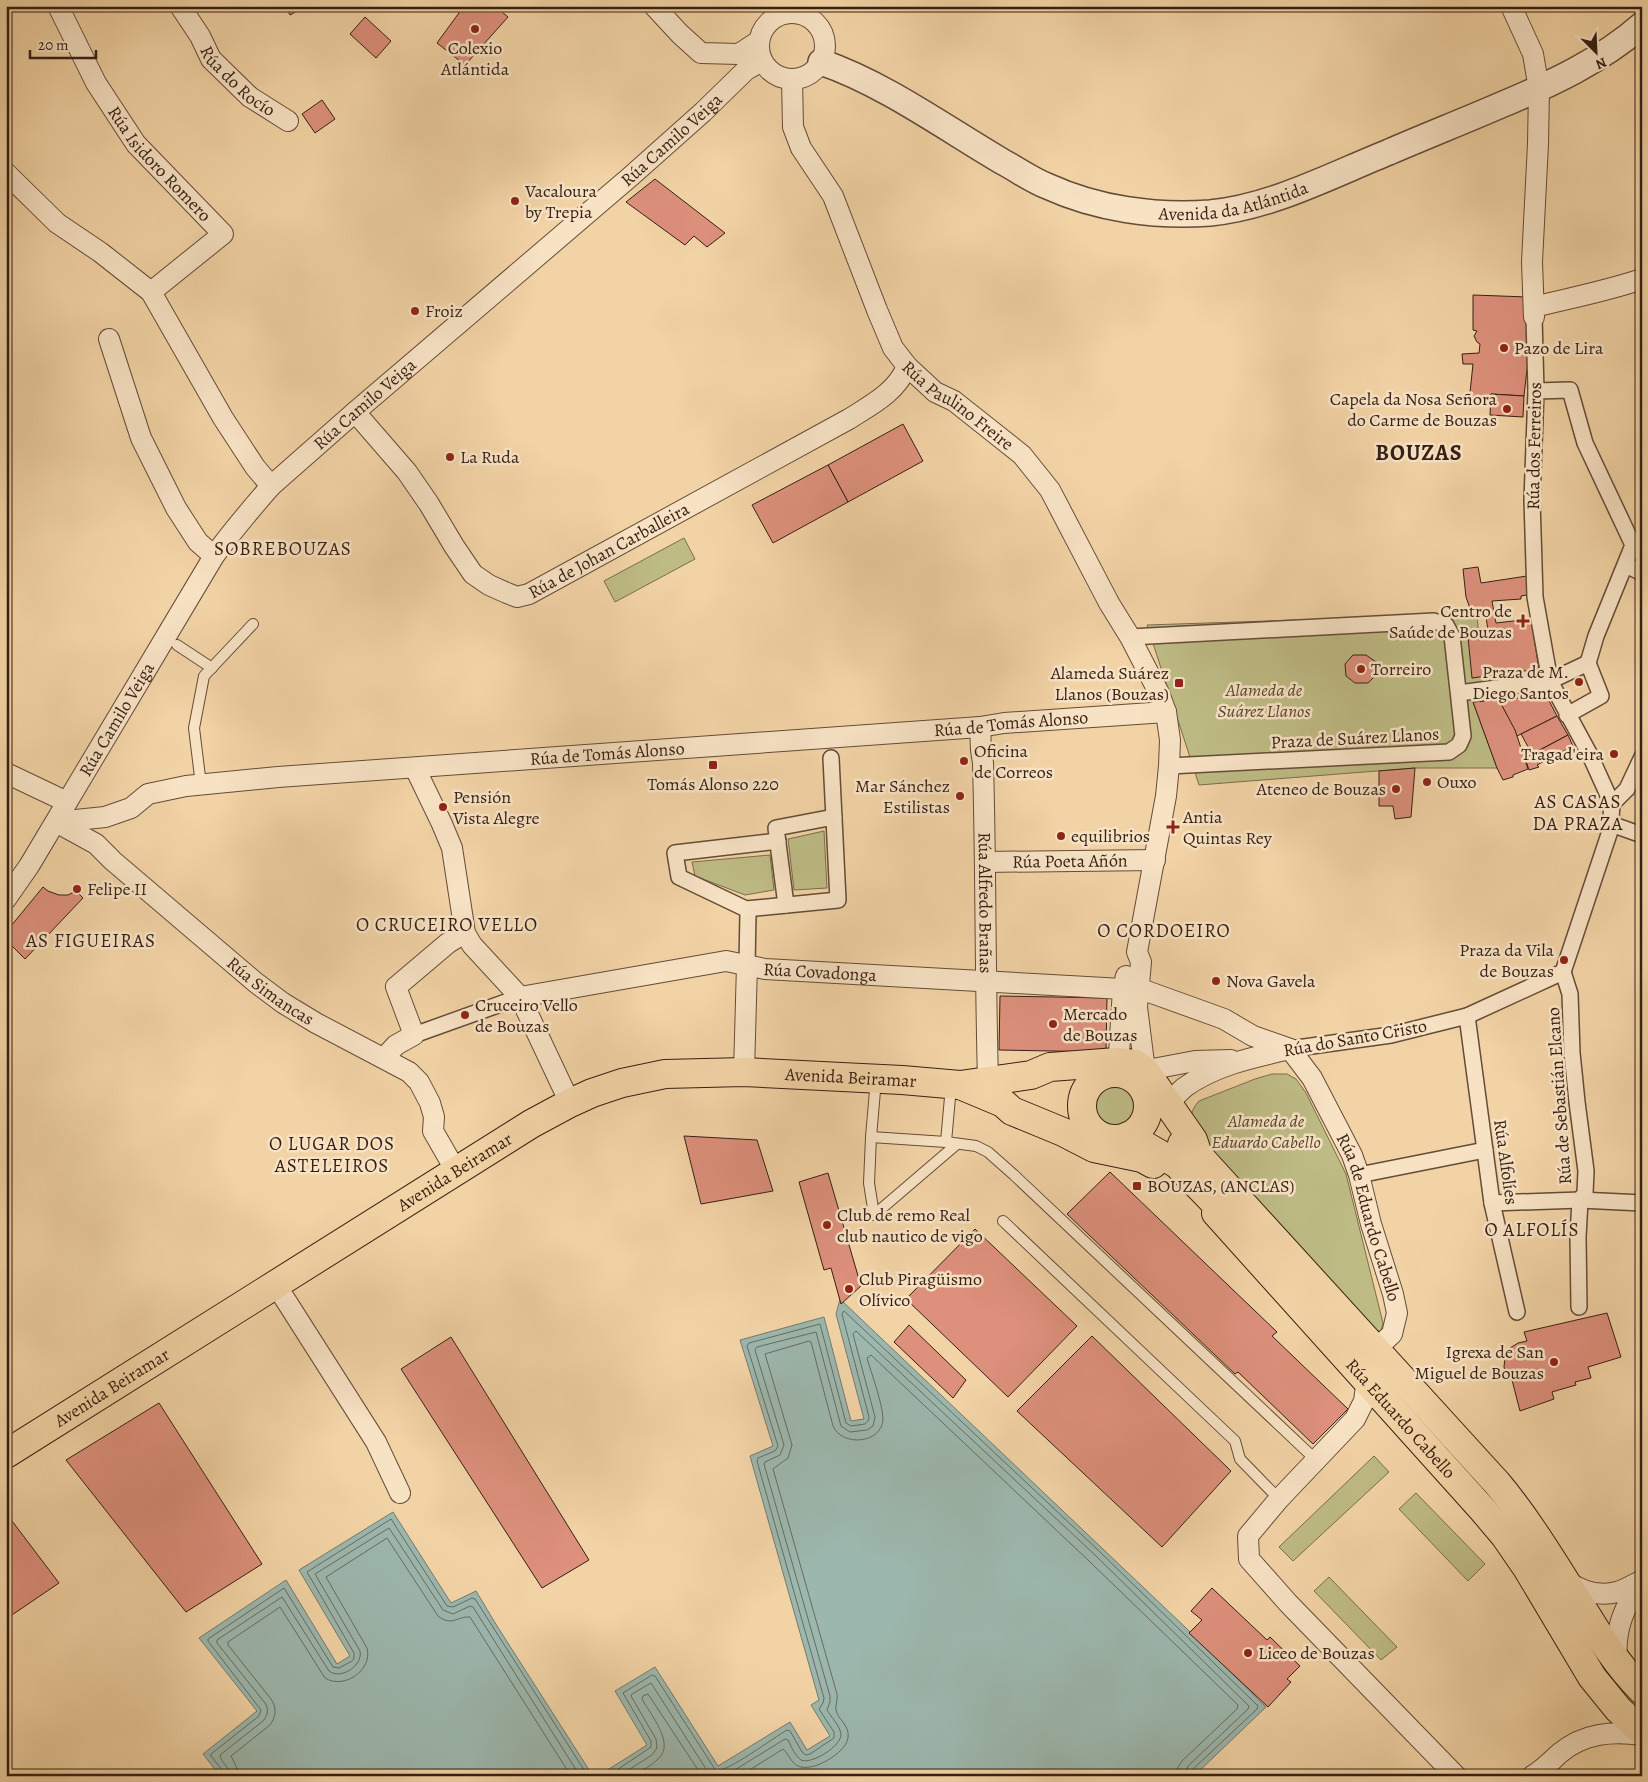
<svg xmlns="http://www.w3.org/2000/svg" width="1648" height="1782" font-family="Alegreya,serif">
  <rect width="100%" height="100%" fill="#f2d3a5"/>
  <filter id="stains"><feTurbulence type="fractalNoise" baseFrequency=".004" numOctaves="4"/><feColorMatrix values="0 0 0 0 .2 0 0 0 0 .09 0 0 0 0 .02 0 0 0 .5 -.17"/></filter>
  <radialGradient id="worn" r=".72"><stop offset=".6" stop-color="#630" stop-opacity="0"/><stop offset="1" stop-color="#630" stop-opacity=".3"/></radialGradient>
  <!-- green -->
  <g fill="#bebb84" stroke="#7a6d4c">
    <path d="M684,538L695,559L615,602L604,581Z"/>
    <path d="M1477,614L1484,701L1473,702L1497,768H1415L1199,785L1147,625Z"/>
    <path d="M824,831L827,888L794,890L788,839Z"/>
    <path d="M770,855L774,890L745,895L695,876L692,862Z"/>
    <path d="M1272,1074H1287L1296,1079L1306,1093L1346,1174L1383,1323L1381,1331L1374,1332L1193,1130C1190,1118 1190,1111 1199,1101L1255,1079Z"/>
    <circle cx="1114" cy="1106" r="24"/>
    <path d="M1374,1456L1389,1472L1293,1561L1279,1547Z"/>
    <path d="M1416,1493L1485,1564L1468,1581L1399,1509Z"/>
    <path d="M1329,1577L1397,1647L1381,1660L1314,1591Z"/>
  </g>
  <!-- water -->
  <g fill="#9cb7ad" stroke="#737a70">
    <path d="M840,1299L1185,1627L1266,1707L1194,1776H598L647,1745L615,1691L655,1667L718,1766L790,1722L807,1750L830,1736L811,1705L819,1700L750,1456L773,1446L740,1340L824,1317L851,1421L864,1419L836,1314Z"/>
    <path d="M393,1512L451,1603L476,1591L497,1626L593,1776H220L203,1754L257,1711L199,1638L286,1580L337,1664L350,1656L299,1570Z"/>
  </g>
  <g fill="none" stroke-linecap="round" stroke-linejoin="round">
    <!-- shore -->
    <g stroke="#686b60" stroke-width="1">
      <path d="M224,1776L223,1771L211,1756V1754L259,1716L261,1710L208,1641V1639L284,1588L333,1667L339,1668L352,1661L354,1658V1653L307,1572L391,1519L447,1606L453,1607L472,1598L475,1599L588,1776"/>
      <path d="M230,1776C230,1767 221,1763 220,1755L263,1721C268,1715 269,1709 265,1703L217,1643V1640L282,1597L329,1671C341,1680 363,1666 360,1651L315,1574L389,1528L443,1610L453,1614L470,1606L473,1607L580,1776"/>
      <path d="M238,1776L237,1768L231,1756L270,1725C276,1717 277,1708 271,1699L228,1645V1642L280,1607L325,1678C344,1690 373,1670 367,1648L326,1577L387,1538L438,1616C452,1627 457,1616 470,1617L571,1776"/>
      <path d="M608,1776L651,1747V1741L623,1693L652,1675L655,1676L716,1771C729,1771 773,1738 787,1730L790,1731L802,1752L806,1755L810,1754L834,1738V1732L819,1709L823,1703L824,1698L757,1461L758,1458L775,1451L778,1446L747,1346L749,1343L820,1324L846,1423L851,1426L865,1424L868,1421L869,1417L842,1314L844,1311L1099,1551L1258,1706L1257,1709L1192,1770L1191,1776"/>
      <path d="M619,1776L652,1755L657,1748L656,1739L631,1696L632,1694L651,1683L708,1772L712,1776"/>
      <path d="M633,1776C642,1770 652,1766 659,1758C675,1743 650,1714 642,1699L643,1696L648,1694L702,1776"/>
      <path d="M725,1776L785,1739L788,1740C791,1746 795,1756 801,1760C811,1765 842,1746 841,1734C840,1726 831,1717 827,1710L830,1702V1696L764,1464L765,1462L780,1455L784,1445L755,1350L757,1347L816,1332L841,1426L850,1432L867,1430L873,1426L875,1417L853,1334L856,1331L1095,1555L1249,1706L1248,1709L1188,1766L1184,1776"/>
      <path d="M740,1776L783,1749C789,1754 791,1763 798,1766C812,1773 846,1753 848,1738C850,1725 838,1720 836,1710C835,1705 838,1700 837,1694L773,1469L788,1458L792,1445L765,1354L809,1341L811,1342L833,1426C842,1447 882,1444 883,1419C883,1405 871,1372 867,1358L871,1355L1089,1561L1238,1705L1237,1709L1182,1761L1178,1767L1177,1776"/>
    </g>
  </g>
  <!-- building -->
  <g fill="#dd907c" stroke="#351f14">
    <path d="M285,6H306L290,15Z"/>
    <path d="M464,6H505L501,11L508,17L465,65L437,43Z"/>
    <path d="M365,17L391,41L376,58L350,34Z"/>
    <path d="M322,100L335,119L315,133L302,114Z"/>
    <path d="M655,179L725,233L707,247L694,236L685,245L626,202Z"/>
    <path d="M1473,295L1528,297L1529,369H1527L1524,396L1491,394V403L1469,402L1473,364H1463L1462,354L1479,353L1480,344L1477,342L1474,336L1477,331L1473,330Z"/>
    <path d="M1491,394L1524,396L1523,417L1490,415Z"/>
    <path d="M903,424L923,461L848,502L828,465Z"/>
    <path d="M828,465L848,502L773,543L752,505Z"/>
    <path d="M1478,567L1481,583L1527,576V595L1521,596V599L1492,601L1496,623L1531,619L1539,669L1472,678L1468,637H1489L1485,610L1471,611L1466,597L1463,569Z"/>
    <path d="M1353,655H1366L1376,662L1377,674L1368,683H1355L1346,676L1345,664Z"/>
    <path d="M1546,695L1557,716L1517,736L1499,700Z"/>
    <path d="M1499,700L1515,730L1528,769L1513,775V777L1503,780L1497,768L1473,702Z"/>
    <path d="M1557,716L1568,735L1532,754L1521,734Z"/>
    <path d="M1568,735L1573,746L1537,765L1539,767L1529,770L1525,758Z"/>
    <path d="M1415,768L1411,817L1395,819L1393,806H1379V771Z"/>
    <path d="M43,887L48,891L59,895H68L76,891L83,898L25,959L6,940V932Z"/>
    <path d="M1000,996L1107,998L1106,1052L999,1050Z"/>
    <path d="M684,1136L757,1140L773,1191L701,1204Z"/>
    <path d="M1110,1172L1277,1332L1272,1336L1348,1409L1313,1444L1238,1372L1235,1374L1067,1214Z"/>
    <path d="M828,1173L861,1286L841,1304L831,1268L824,1270L799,1182Z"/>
    <path d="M975,1229L1077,1326L1008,1397L906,1299Z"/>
    <path d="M1607,1313L1621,1357L1588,1367L1591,1378L1575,1382L1576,1385L1552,1392L1554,1399L1520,1411L1512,1380L1507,1376L1504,1367L1505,1357L1510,1348L1518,1343L1527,1341L1524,1332Z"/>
    <path d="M909,1325L966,1380L953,1398L894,1342Z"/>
    <path d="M1092,1336L1231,1471L1162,1547L1017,1411Z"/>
    <path d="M451,1337L589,1560L542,1588L401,1369Z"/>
    <path d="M159,1403L262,1564L186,1612L66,1460Z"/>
    <path d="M6,1513L59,1583L6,1619Z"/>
    <path d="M1212,1588L1267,1640L1270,1637L1300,1666L1287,1679L1291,1682L1268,1707L1189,1633L1202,1620L1191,1611Z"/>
  </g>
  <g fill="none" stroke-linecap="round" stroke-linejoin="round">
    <!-- service casing -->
    <g stroke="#644c38" stroke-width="12">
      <g id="service">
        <path d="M177,645L212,668"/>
        <path d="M201,785L194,728L204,676L253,624"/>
        <path d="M951,1086L946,1142L976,1146L988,1152L1014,1175L1316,1460"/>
        <path d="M871,1137L946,1142"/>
        <path d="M874,1215L869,1183L871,1137L876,1079"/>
        <path d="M874,1215L957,1144"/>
        <path d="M1003,1221L1235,1441L1240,1459L1279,1499"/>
      </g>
    </g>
    <!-- pedestrian casing -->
    <g stroke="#644c38" stroke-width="18">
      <g id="pedestrian">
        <path d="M1534,317L1536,391L1532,500L1535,597L1550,681L1589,753L1612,804L1610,831L1563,972"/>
        <path d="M1536,391L1570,390L1585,443L1633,545L1596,636L1588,663"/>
        <path d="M1626,565L1642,573"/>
        <path d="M1130,637L1434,621L1446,625L1452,636L1463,736L1459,745L1449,752L1169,766"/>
        <path d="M1459,693L1550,681L1588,663"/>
        <path d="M1567,715L1601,696L1588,663"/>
        <path d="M1612,804L1627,789L1642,757"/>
        <path d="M1611,824L1642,835"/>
        <path d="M786,905L776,828L834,817"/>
        <path d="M746,909L838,900L831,758"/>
        <path d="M747,965L748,913L746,909L679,877L675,853L778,841"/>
        <path d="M1563,972L1570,994L1572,1053L1577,1102L1586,1171L1585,1193L1580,1200L1578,1237L1579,1307"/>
        <path d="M1467,1016L1492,1203L1517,1312"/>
        <path d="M414,1035L520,997"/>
        <path d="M1290,1049L1391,1035L1467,1016L1563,972"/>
        <path d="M1359,1175L1485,1150"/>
        <path d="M1492,1203L1580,1200L1642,1203"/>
      </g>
    </g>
    <!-- minor casing -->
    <g stroke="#644c38" stroke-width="22">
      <g id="minor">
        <path id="s1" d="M58,6L96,83L136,144L223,234L151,292"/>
        <path id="s2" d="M180,6L200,36L211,59L250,97L288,121"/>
        <path d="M654,6L680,34L701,53L739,54L759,41"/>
        <path d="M1511,6L1533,54L1539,89L1538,144L1532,262L1534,317"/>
        <circle cx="792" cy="46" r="33"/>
        <path id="s3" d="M792,79L793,127L801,148L833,196L877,310L893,348L907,366L935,392L954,401L1022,455L1050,490L1109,603L1130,637L1159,693L1166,712L1170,740L1169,766L1166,796L1137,952L1141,962L1137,1007L1145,1071"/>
        <path d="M6,173L57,223L100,252L151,292L223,418L255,467L271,486"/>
        <path d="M1534,307C1570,298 1607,291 1642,279"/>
        <path d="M109,339L141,438L176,508L198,542L214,556"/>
        <path id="s4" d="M355,412L407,472L429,504L454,546L473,574L489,585L507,593L517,597L529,594L849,419C871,405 897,392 907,366"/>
        <path id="s5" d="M980,727L981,750L983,763C986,868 985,974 988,1080"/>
        <path d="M415,768L442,824L452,848L465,933L472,945L520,997L570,1103"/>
        <path d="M6,773L67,802"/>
        <path id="s6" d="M56,822L105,817L131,808L148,794L186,786L278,777L980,727L1004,723L1166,712"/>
        <path id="s7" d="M56,822L96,844L113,861L255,982L283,1003L316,1023L409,1072L419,1082L430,1103L434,1117L433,1131L456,1171"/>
        <path id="s8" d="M985,862L1155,860"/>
        <path id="s9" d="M6,899L29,866L214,556C232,531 251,509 271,486L355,412L630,177L703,112L746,70L762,61"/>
        <path id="s10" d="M1138,988L1224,1019L1253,1036L1290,1049L1312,1078L1352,1155L1359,1175L1371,1224L1393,1294L1397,1313L1392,1334L1376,1349"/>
        <path id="s11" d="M520,997L726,961L765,969L1123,989"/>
        <path d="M384,1058L396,1045L414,1035L396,987L448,943L465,933"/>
        <path d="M744,1072L747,965"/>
        <path d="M1108,1073L1117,1062L1119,1054L1123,989L1126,976"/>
        <path d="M1134,1074L1158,1068L1195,1061L1231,1060"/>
        <path d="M1168,1103C1174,1098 1179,1092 1185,1087C1215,1065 1255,1057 1290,1049"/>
        <path d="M276,1285L376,1442L400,1493"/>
        <path d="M1367,1379L1364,1401L1355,1419L1279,1499L1248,1536L1249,1559L1288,1603L1456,1776"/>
        <path d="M1564,1579C1579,1590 1598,1597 1617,1592C1624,1590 1632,1585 1639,1582"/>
        <path d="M1617,1662C1614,1629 1624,1610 1639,1582"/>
        <path d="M1532,1776C1543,1770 1551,1761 1560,1753C1584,1733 1612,1731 1642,1735"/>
      </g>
    </g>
    <!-- tertiary casing -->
    <g stroke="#644c38" stroke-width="28">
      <g id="tertiary">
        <path id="s12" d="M821,62C885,84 945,128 1003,162C1018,170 1032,180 1047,186C1097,209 1155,217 1210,213C1272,207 1332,175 1389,152C1426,136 1464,121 1501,105C1551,84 1601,61 1642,25"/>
      </g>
    </g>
    <!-- primary casing -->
    <g stroke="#351f14" stroke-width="30">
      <g id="primary">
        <circle cx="1115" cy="1106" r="33"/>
        <path d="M960,1085L1003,1103L1012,1111L1063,1132L1094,1148L1142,1158L1153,1164"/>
        <path id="s13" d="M1128,1136L1177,1164L1217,1205L1216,1213L1483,1510L1505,1536L1527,1568L1592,1677L1618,1709L1642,1732"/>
        <path d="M1182,1144L1185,1148L1198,1155L1497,1483C1528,1520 1553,1562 1579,1603C1598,1634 1616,1664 1642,1690"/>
        <path id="s14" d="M6,1454L531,1124L570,1103L592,1093L622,1083L665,1074L744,1072L902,1080L960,1085L1031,1075L1050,1067L1117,1062L1135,1064L1145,1071L1193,1140L1198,1155"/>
      </g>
    </g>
    <!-- service -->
    <use href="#service" stroke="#f7e2c4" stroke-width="10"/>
    <!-- pedestrian -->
    <use href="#pedestrian" stroke="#f7e2c4" stroke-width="15"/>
    <!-- minor -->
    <use href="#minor" stroke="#f7e2c4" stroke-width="20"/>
    <!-- tertiary -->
    <use href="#tertiary" stroke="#f7e2c4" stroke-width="25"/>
    <!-- primary -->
    <use href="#primary" stroke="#f2d3a5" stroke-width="28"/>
  </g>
  <!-- markers -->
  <g fill="#8f2418" stroke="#f7e2c4" stroke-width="2">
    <circle cx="475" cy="29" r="5"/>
    <circle cx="515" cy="201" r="5"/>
    <circle cx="415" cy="311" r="5"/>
    <circle cx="1504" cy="348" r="5"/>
    <circle cx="1507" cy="409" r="5"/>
    <circle cx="450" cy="457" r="5"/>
    <path d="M1520.5 613.5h5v5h5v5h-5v5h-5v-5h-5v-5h5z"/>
    <circle cx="1361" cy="669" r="5"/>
    <circle cx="1579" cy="682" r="5"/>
    <rect x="1174" y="678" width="10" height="10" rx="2.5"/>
    <circle cx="1614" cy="754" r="5"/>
    <circle cx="964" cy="761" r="5"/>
    <rect x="708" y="760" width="10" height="10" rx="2.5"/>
    <circle cx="1427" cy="782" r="5"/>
    <circle cx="1396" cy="789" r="5"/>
    <circle cx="960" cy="796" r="5"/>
    <circle cx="443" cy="807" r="5"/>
    <path d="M1170.5 819.5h5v5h5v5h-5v5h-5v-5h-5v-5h5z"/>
    <circle cx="1061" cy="836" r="5"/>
    <circle cx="77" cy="889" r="5"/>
    <circle cx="1564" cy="960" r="5"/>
    <circle cx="1216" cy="981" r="5"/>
    <circle cx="465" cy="1015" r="5"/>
    <circle cx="1053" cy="1024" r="5"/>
    <rect x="1132" y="1181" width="10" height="10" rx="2.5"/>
    <circle cx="827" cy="1225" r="5"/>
    <circle cx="849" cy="1289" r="5"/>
    <circle cx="1554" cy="1362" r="5"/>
    <circle cx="1248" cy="1653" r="5"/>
  </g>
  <g text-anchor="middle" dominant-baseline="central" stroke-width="5" stroke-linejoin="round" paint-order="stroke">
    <!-- poi labels -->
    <g font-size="18" fill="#351f14" stroke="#f7e2c4" text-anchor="start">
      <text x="475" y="48" text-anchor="middle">Colexio<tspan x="475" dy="21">Atlántida</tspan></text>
      <text x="525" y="191">Vacaloura<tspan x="525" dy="21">by Trepia</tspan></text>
      <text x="425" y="311">Froiz</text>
      <text x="1514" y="348">Pazo de Lira</text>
      <text x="1497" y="399" text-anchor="end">Capela da Nosa Señora<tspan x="1497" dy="21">do Carme de Bouzas</tspan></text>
      <text x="460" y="457">La Ruda</text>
      <text x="1512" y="611" text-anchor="end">Centro de<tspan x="1512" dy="21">Saúde de Bouzas</tspan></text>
      <text x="1371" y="669">Torreiro</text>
      <text x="1569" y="672" text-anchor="end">Praza de M.<tspan x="1569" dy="21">Diego Santos</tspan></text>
      <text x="1169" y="673" text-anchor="end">Alameda Suárez<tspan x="1169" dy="21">Llanos (Bouzas)</tspan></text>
      <text x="974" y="751">Oficina<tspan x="974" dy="21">de Correos</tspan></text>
      <text x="1604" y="754" text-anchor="end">Tragad'eira</text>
      <text x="1437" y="782">Ouxo</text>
      <text x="713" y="784" text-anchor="middle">Tomás Alonso 220</text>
      <text x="950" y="786" text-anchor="end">Mar Sánchez<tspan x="950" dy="21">Estilistas</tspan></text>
      <text x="1386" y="789" text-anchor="end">Ateneo de Bouzas</text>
      <text x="453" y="797">Pensión<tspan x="453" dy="21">Vista Alegre</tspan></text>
      <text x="1183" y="817">Antia<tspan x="1183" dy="21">Quintas Rey</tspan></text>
      <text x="1071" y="836">equilibrios</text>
      <text x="87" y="889">Felipe II</text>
      <text x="1554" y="950" text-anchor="end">Praza da Vila<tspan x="1554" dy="21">de Bouzas</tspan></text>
      <text x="1226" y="981">Nova Gavela</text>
      <text x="475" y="1005">Cruceiro Vello<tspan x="475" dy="21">de Bouzas</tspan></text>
      <text x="1063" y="1014">Mercado<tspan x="1063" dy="21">de Bouzas</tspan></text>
      <text x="1147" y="1186">BOUZAS, (ANCLAS)</text>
      <text x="837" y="1215">Club de remo Real<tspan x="837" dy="21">club nautico de vigo</tspan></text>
      <text x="859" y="1279">Club Piragüismo<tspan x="859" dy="21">Olívico</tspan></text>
      <text x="1544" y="1352" text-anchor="end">Igrexa de San<tspan x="1544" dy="21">Miguel de Bouzas</tspan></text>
      <text x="1258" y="1653">Liceo de Bouzas</text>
    </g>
    <!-- street labels -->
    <g font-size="18" fill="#351f14" stroke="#f7e2c4">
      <text stroke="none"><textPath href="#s2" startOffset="96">Rúa do Rocío</textPath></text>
      <text stroke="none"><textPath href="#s9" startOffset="1021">Rúa Camilo Veiga</textPath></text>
      <text stroke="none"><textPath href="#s1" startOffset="189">Rúa Isidoro Romero</textPath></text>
      <text stroke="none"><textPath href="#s12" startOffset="450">Avenida da Atlántida</textPath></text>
      <text stroke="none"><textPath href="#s9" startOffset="616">Rúa Camilo Veiga</textPath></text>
      <text stroke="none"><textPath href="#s3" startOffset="379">Rúa Paulino Freire</textPath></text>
      <text transform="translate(1534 446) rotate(-89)">Rúa dos Ferreiros</text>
      <text stroke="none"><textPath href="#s4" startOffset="354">Rúa de Johan Carballeira</textPath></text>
      <text stroke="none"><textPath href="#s9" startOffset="211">Rúa Camilo Veiga</textPath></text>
      <text stroke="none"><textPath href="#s6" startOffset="965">Rúa de Tomás Alonso</textPath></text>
      <text transform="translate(1355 738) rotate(-3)">Praza de Suárez Llanos</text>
      <text stroke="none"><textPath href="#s6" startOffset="560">Rúa de Tomás Alonso</textPath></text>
      <text stroke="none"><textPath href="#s8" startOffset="85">Rúa Poeta Añón</textPath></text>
      <text stroke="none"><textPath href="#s5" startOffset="176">Rúa Alfredo Brañas</textPath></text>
      <text stroke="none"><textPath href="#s11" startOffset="304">Rúa Covadonga</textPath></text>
      <text stroke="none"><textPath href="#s7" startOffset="274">Rúa Simancas</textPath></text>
      <text transform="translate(1355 1038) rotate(-10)">Rúa do Santo Cristo</text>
      <text stroke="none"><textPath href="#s14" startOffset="950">Avenida Beiramar</textPath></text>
      <text transform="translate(1559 1096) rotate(-94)">Rúa de Sebastián Elcano</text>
      <text transform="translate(1506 1162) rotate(82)">Rúa Alfolíes</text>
      <text stroke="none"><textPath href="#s14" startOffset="530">Avenida Beiramar</textPath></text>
      <text stroke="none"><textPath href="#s10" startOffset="352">Rúa de Eduardo Cabello</textPath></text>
      <text stroke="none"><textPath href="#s14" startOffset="125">Avenida Beiramar</textPath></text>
      <text stroke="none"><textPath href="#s13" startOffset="398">Rúa Eduardo Cabello</textPath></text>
    </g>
    <!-- park labels -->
    <g font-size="18" font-style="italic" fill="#574630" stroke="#f7e2c4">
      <text x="1264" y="690">Alameda de<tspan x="1264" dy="21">Suárez Llanos</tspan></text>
      <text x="1266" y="1121">Alameda de<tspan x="1266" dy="21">Eduardo Cabello</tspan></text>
    </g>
    <!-- neighbourhood labels -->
    <g font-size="19" letter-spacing="1" fill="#351f14" stroke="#f7e2c4">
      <text x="283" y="549">SOBREBOUZAS</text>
      <text x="1578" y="802">AS CASAS<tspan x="1578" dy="22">DA PRAZA</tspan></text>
      <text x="447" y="925">O CRUCEIRO VELLO</text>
      <text x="1164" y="931">O CORDOEIRO</text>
      <text x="91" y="941">AS FIGUEIRAS</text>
      <text x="332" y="1144">O LUGAR DOS<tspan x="332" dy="22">ASTELEIROS</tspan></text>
      <text x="1532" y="1230">O ALFOLÍS</text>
    </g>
    <!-- district labels -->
    <g font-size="22" font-weight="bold" letter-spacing="1" fill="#351f14" stroke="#f7e2c4">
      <text x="1419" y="453">BOUZAS</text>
    </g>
  </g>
  <!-- margin -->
  <rect width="1648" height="1782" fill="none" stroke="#f2d3a5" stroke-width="25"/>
  <rect x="8" y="8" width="1633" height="1767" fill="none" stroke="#351f14" stroke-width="2.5"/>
  <rect x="12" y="12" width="1623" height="1757" fill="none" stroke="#351f14"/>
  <!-- north arrow -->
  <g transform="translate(1596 52) rotate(156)" stroke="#f7e2c4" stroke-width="4" paint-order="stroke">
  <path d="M0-4L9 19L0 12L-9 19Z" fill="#351f14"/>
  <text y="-8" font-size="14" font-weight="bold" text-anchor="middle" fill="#351f14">N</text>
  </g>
  <!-- scale -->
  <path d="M30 50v8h66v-8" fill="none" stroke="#351f14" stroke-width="2.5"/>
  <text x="38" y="50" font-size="15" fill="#351f14" stroke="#f7e2c4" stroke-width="4" paint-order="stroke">20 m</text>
  <rect width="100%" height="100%" filter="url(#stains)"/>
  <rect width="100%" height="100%" fill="url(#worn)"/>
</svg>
